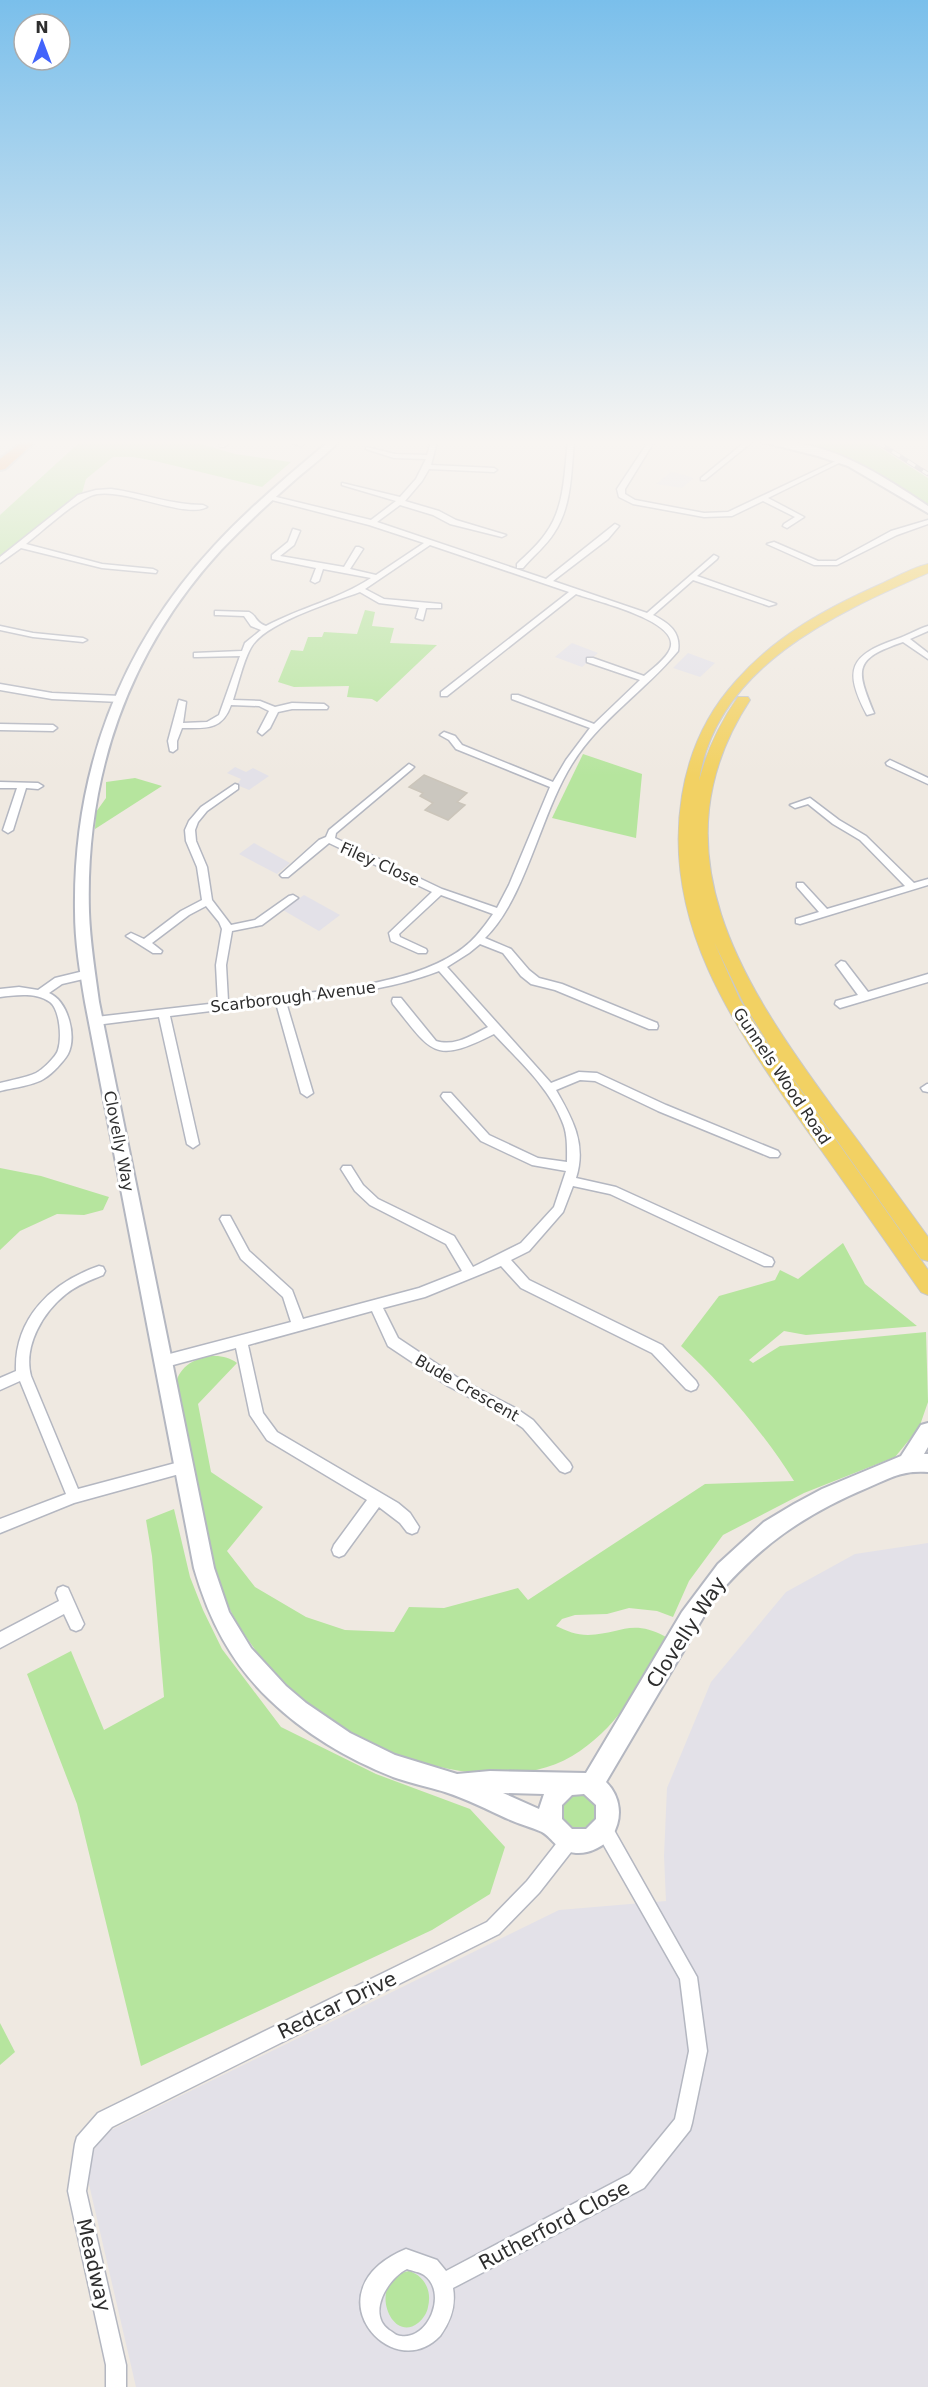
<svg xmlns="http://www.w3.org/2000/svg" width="928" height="2387" font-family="'DejaVu Sans',sans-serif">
  <rect width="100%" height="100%" fill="#efe9e1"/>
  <!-- industrial -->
  <g fill="#e3e1e8">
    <path d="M671,472L677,473L694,478L682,488L656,484Z"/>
    <path d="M572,643L598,653L582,667L555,657Z"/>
    <path d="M688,653L715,663L700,677L673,668Z"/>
    <path d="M235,767L246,772L253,768L269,776L249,790L237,785L241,779L227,773Z"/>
    <path d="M254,843L290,863L277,874L239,854Z"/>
    <path d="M304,895L340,915L319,931L283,910Z"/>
    <path d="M928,1543V2387H136L88,2180L91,2154L107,2132L559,1910L666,1901L664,1856L667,1788L711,1682L786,1592L855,1554Z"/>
  </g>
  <!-- green -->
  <g fill="#b6e59e">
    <path d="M80,442H194L235,454L291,462L262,487L155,461L133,457H113L86,479L82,493L0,557V515Z"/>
    <path d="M823,442H871L928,478V505C891,481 856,458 814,447Z"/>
    <path d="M365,610L375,612L372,626L394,628L390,643L437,645L377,702L372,699L347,697L349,686L294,687L278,682L291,650L303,651L308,637H322L324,632L357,634Z"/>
    <path d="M583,754L642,774L636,838L552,818Z"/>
    <path d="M135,778L162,786L95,829L96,812L106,798V782Z"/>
    <path d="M0,1168L41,1176L109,1197L103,1210L84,1215L57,1214L20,1231L0,1250Z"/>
    <path d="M843,1243L865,1284L917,1326L806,1335L784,1331L749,1360L753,1363L780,1346L926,1332L928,1402L919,1428L895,1457L804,1493L723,1535L689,1581L673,1617L657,1611L629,1608L607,1614L575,1615L562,1619L556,1626C567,1631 576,1635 588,1635C621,1634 631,1618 666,1637C644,1680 621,1723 580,1751C508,1802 381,1759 316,1712C287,1691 262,1662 243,1632C216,1591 207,1543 198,1495C191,1458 184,1421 176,1384C180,1358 218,1348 237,1363L198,1404L211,1472L263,1507L227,1551L255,1587L306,1617L345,1630L394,1632L409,1607L444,1608L518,1588L528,1600L705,1484L794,1481C767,1437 720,1381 681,1346L719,1296L775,1280L780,1270L798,1279Z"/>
    <path d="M174,1509L190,1577L203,1610L222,1649L281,1727L376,1774L470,1809L505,1847L490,1894L432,1930L141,2066L77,1804L27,1674L71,1651L104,1730L164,1697L152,1556L146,1520Z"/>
    <circle cx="579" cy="1810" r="18"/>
    <path d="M0,2023L15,2052L0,2065Z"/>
    <path d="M409,2271C425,2276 432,2291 428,2307C427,2313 423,2319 418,2323C390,2345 366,2279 409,2271Z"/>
  </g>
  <!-- building -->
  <path fill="#cbc7bf" stroke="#cbc5ba" stroke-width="1.5" d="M424,775L467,793L457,802L465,805L448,820L425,810L433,803L420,796L423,793L409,787Z"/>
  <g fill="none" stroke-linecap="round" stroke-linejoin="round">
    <!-- street casing -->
    <g stroke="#b4b7c1" stroke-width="3">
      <g id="street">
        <path d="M223,442H230L224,447H220L219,446Z"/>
        <path d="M289,442H299L304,444L301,446Z"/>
        <path d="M431,442H437L431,465L494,468L497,470L494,472L429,469L422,481L405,501L439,511L456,520L506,535L502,537L450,524L433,515L400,505L377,522L546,579L615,524L619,526L608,539L553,581L647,613L714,555L718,557L717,559L697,576L776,604L769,606L693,580L653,615C669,623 681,632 678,651C645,691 600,719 572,764C540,815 526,898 485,938L511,949L529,970L539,978L562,984L657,1023L658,1026L657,1029H649L555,990L531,984L521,976L503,953L480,944L469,953L447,967L551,1083L579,1072L597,1073L666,1105L778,1151L780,1154L778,1157H770L658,1111L595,1081L580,1080L556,1090C572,1118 587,1144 576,1178L616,1187L772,1258L774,1262L772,1266H764L610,1194L573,1186L563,1212L529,1251L511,1260L529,1280L662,1345L696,1381L698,1385L696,1389L691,1391L686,1389L652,1353L521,1288L501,1266L425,1297L383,1308L398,1338L458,1378L517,1409L533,1420L570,1463L572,1467L570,1471L565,1473L560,1471L523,1428L507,1417L448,1386L388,1346L372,1311L248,1345L263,1413L277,1432L398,1503L410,1513L419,1527L417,1532L412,1534L407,1532L400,1523L379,1507L344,1555L339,1557L334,1555L332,1550L334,1545L367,1500L267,1440L250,1415L236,1348L162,1368L157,1366L155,1362L157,1358L162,1356L291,1322L283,1297L241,1259L220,1219L222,1216H230L249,1251L292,1290L303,1319L419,1288L462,1271L446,1244L370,1205L355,1191L341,1169L343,1166H351L363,1185L378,1199L454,1236L473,1267L521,1243L554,1207L566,1171L532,1165L481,1141L443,1099L441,1096L443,1093H451L489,1135L538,1158L567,1162C567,1149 568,1134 562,1121C549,1087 518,1060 494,1034C433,1065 432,1052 393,1004L392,1001L393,998H401L436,1041C455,1047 472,1035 488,1027L439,971C389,990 338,995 286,1002L313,1093L307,1097L301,1093L276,1003L170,1016L199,1144L193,1148L187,1144L159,1017L96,1025L91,1021L96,1017L218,1003L216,965L222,929L219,922L206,906L189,915L152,943L162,951L161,953H153L126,936L131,933L144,939L181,911L202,900L197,867L186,841L185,830L189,821L201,807L235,784L238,785V789L207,811L198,822L195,830L196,841L207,867L212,900L231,925L255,920L289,896L293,895L298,898L262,925L232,931L226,965L228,1001C295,993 409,990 463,948C475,939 484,927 493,914L441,895L399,934L400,937L426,949L427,951L426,953H418L391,941L389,933L432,892L329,843L288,877H282L280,875L319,840L326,837L329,830L409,764L414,767L412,769L336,833L335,838L442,889L497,908L509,885L550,787L456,749L449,740L440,735L444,732L455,736L462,745L553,782L566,760L590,728L512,699V695H518L594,724L640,680L587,662V658H593L644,676C652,669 666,659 670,649C682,621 595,601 576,594L447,696H441V692L569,592L430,545L365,589L384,599L441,604V608H426L423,620L416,618L419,608L379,603L360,592C333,602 267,622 252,646C244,658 238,685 233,700L260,701L275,707L292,703L324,704L328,707L327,709H292L278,712L270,728L262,735L258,732L269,711L259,706L231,705C222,731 205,728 182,728L177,741V749L173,752L170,751L168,741L179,700L186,702L183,723L207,722L219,715L240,656L197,657H194V653L242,651L245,643L261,630L251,626L244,616L218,615H215V611L249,612C257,616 255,622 266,626C300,608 339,599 371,578L323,569L319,581L315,583L311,581L316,568L272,559V555L288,542L293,529L300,531L294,545L280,556L344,567L356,547H359L363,549L350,569L376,575L424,543L369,525L268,499V495L371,520L396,501L342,485V483L400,497L416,479L426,459L394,458L366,449V447L395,454L427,455Z"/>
        <path d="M568,442H574C571,473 572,506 554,533C546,546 533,556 523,568H517V564C527,554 538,545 546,533C565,507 564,473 568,442Z"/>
        <path d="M648,442H654L625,489V494L635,500L704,513L728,512L840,459L845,460L768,498L804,517L787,528L783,526L784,524L795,517L763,501L732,516L704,517L633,504L619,497L617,489Z"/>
        <path d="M745,442H752L705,480H701V478Z"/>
        <path d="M111,489C142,493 171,505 203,505L207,507C186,519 127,489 97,494C77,498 43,531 26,544L102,564L153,569L157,571L156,573L102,568L21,548L0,563V557L78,495L96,490Z"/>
        <path d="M928,520V524L897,535L837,565H814L767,544L774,542L818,561H836L891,531Z"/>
        <path d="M0,626L33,633L83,638L87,640L83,642L33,637L0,630Z"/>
        <path d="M928,626V631L910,639L928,653V659L903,642C853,659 856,669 874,713L867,715C843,669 850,655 897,639C908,635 918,629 928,626Z"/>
        <path d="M0,684L52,693L121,696L125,699L121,702L52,699L0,690Z"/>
        <path d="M0,724L53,725L57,728L53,731L0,730Z"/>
        <path d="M890,760L928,778V784L887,765L886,763Z"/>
        <path d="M0,782L38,783L43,786L38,789L26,788L13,830L8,833L3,830L17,788H0Z"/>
        <path d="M810,798L839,820L866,836L914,883L928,879V885L800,924L796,923V919L819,912L797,887V883H803L827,909L905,886L860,840L833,824L808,804L795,808L790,805Z"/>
        <path d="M841,961L845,962L868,992L928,974V982L840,1008L835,1004L836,1001L858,995L836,965Z"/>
        <path d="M88,970L92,971L93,974L92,977L62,984L49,993C68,1001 77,1036 68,1054C64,1061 52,1074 45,1078C36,1085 12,1088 0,1091V1083C11,1080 25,1078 36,1073C42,1070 56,1057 58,1050C62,1038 60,1010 50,1002C37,992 15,995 0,997V989L19,987L38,990L55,978Z"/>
        <path d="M927,1084H928V1092L923,1091L921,1088Z"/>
        <path d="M99,1266L103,1267L105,1271L103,1275C91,1280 77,1285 66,1294C43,1312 23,1346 31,1376L78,1489L183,1461L188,1463L190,1467L188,1471L183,1473L74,1503L0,1533V1519L66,1494L20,1381L0,1390V1378L16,1371C14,1318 52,1282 99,1266Z"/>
        <path d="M63,1586L68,1588L84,1624L81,1629L76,1631L71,1629L64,1614L0,1648V1632L59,1601L56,1593L58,1588Z"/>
        <path d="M604,1821L610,1823L697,1977L707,2051L692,2123L690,2130L644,2188L453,2288C456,2306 451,2321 440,2336C391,2387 308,2290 406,2249L437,2260L446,2271L630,2174L675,2119L689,2051L680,1979L598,1835L596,1829L598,1823ZM407,2269C412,2271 420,2272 424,2275C448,2292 429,2340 401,2336C396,2336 393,2332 389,2330C367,2314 387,2279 407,2269Z"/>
        <path d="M569,1833L575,1835L577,1841L575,1847L539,1893L499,1934L112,2127L93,2148L86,2191L126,2365V2387H106V2365L68,2191L75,2144L77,2137L98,2113L487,1922L527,1881L563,1835Z"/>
      </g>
    </g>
    <!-- secondary casing -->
    <g stroke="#b4b7c1" stroke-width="4">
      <g id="secondary">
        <path d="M328,442H338C326,455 310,467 297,478C271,501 245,525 221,550C128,651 85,776 89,912C90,942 95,972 99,1002L214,1568L229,1612L251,1648L286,1686L306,1703L350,1733L395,1755L457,1774L490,1771L586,1773L682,1612L718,1564L764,1522L794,1504L822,1489L901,1456L921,1425L928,1423V1447L924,1454H928V1472C902,1470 890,1478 867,1488C803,1515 759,1546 714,1599L606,1782C621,1797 623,1818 612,1836C605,1846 589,1854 576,1853C556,1851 554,1839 542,1832C531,1827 519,1824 508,1819C488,1810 467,1799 445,1792C428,1787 410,1783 393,1777C348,1759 305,1734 270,1700C231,1663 209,1620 194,1568L85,1002C80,972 75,942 75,911C73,773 119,648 214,546C249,508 289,475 328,442ZM503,1793L544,1794L539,1809ZM584,1794L596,1805V1819L586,1829H572L562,1819V1805L572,1795Z"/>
        <path d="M762,442C823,436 880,474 928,506V513L848,466L818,456Z"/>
      </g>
    </g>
    <!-- primary casing -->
    <g stroke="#c9c9c9" stroke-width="2">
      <path id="primary" d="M928,564V573C834,614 716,667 699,781C707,750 720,723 738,697H748L750,700C652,850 743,985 834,1109C866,1151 897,1194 928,1237V1261L921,1259L768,1043L744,1004L714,942L740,1000L763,1037L928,1270V1295L921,1292C884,1239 847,1186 809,1133C738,1031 661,927 682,796C689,752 706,714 736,681C775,636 827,608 881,584C896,577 912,568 928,564Z"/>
    </g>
    <!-- highway casing -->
    <g stroke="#c9c9c9" stroke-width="4">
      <path id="highway" d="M22,442H35L5,469L0,470V459Z"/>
    </g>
    <!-- street -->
    <use href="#street" fill="#fff" fill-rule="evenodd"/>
    <!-- secondary -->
    <use href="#secondary" fill="#fff" fill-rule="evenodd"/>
    <!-- primary -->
    <use href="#primary" fill="#f2d163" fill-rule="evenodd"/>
    <!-- highway -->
    <use href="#highway" fill="#ffa35c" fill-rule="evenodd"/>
    <!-- rail casing -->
    <g stroke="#a3a6b8" stroke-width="4.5">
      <path id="rail" d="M877,442L928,474"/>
    </g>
    <!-- rail -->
    <use href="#rail" stroke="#fff" stroke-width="3" stroke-dasharray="9" stroke-linecap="butt"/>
  </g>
  <!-- sky -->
  <linearGradient id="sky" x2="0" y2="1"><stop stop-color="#7abfeb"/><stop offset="0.57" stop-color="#f8f5f2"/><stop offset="1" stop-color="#f8f5f2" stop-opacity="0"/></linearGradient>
  <rect width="928" height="776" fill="url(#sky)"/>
  <g text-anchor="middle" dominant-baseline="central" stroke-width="6" stroke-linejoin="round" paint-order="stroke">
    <!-- street labels -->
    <g font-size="16" fill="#2e2e2e" stroke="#fff">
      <text transform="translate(380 864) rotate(24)">Filey Close</text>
      <text transform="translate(293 997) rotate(-7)">Scarborough Avenue</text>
      <text transform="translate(782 1076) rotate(56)">Gunnels Wood Road</text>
      <text transform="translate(119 1141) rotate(79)">Clovelly Way</text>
      <text transform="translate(467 1388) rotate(30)">Bude Crescent</text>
    </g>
    <!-- near-street labels -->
    <g font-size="20" fill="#2e2e2e" stroke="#fff">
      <text transform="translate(686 1632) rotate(-57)">Clovelly Way</text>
      <text transform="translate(337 2005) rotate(-26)">Redcar Drive</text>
      <text transform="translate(554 2225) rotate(-28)">Rutherford Close</text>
      <text transform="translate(94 2265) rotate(77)">Meadway</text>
    </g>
  </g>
  <!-- north arrow -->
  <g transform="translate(42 42)"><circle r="28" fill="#ffffff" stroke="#ababab" stroke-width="1.5"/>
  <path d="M0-4.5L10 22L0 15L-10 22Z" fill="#4264fb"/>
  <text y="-9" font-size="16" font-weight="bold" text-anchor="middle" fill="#2e2e2e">N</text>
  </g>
</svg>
